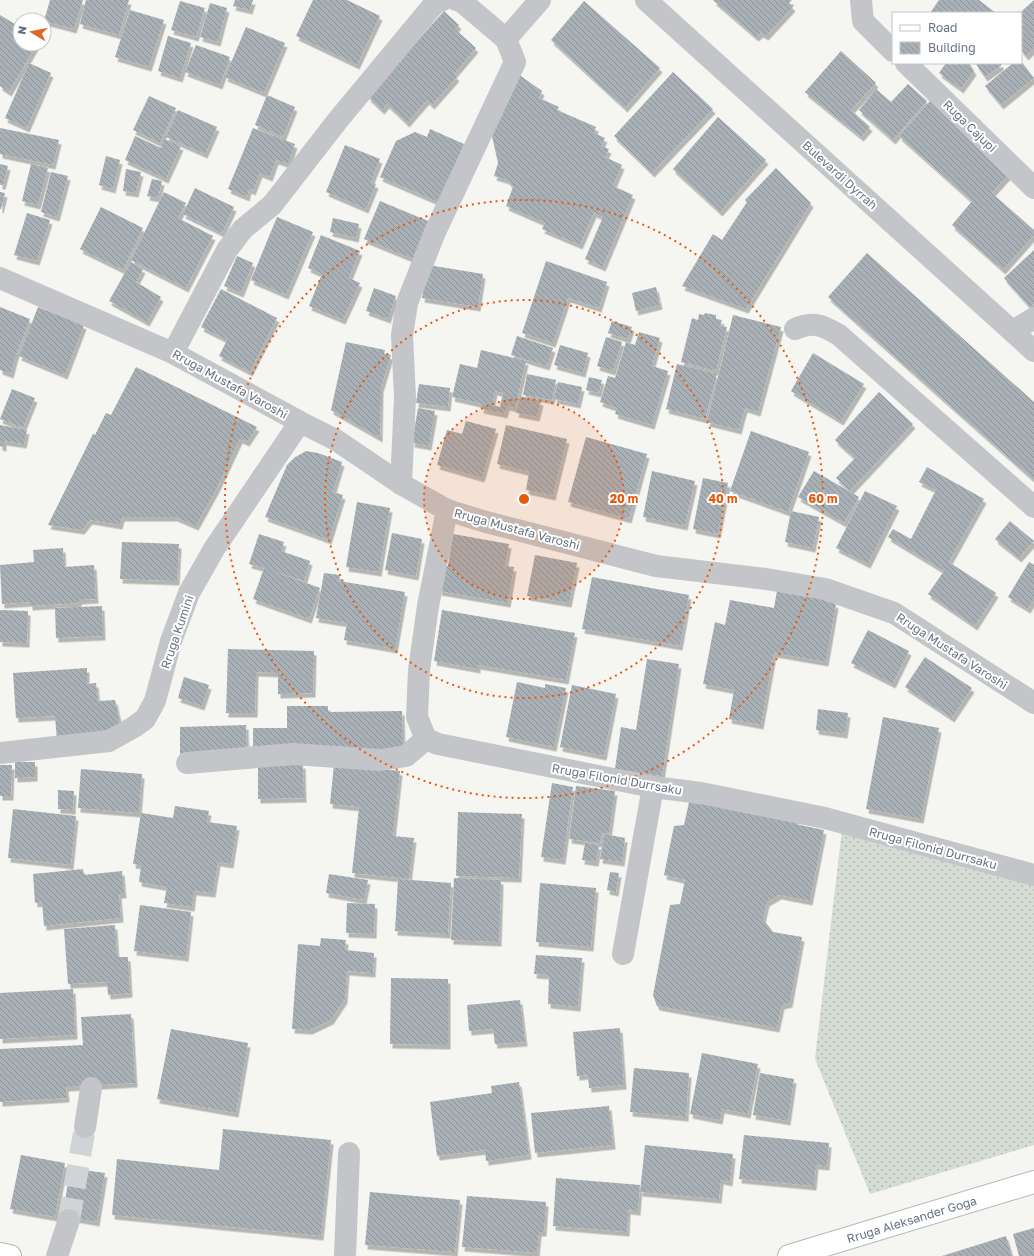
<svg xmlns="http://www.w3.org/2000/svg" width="1034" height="1256" font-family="'Golos Text',sans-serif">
  <defs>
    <pattern id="grass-dots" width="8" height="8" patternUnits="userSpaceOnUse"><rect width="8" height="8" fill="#d5dcd3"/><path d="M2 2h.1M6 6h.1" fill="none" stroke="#b0b7b1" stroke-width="1.8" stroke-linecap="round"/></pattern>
    <pattern id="building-back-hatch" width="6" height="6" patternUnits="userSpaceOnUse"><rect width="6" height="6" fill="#a9b0b6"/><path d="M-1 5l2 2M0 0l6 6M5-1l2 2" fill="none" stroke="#8d9499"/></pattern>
    <filter id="shadow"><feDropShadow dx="2.5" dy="4.5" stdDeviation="0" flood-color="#0004"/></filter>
  </defs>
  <rect width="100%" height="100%" fill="#f5f5f2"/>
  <!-- grass -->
  <path fill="url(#grass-dots)" d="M842,830L1034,881V1145L870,1194L815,1059Z"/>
  <!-- building -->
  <g fill="url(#building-back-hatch)" fill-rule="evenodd" filter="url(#shadow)">
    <path d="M50,0H83L74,29L44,21Z"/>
    <path d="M86,0H129L119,35L80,24Z"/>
    <path d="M235,0H253L250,10L233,6Z"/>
    <path d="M313,0H347L380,16L357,65L296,36Z"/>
    <path d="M713,0H792L789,3L793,7L766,36L761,33L756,37Z"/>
    <path d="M939,0H979L996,13H930Z"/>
    <path d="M1034,0V48L1026,56L1021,50V12Z"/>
    <path d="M180,1L205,8L196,37L171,30Z"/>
    <path d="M584,1L660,68L625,108L551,40Z"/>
    <path d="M210,3L227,8L218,42L200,37Z"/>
    <path d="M130,10L164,20L149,67L115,57Z"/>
    <path d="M444,11L459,25L455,29L476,48L454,74L457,77L432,105L427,100L407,123L387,104L382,110L368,97Z"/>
    <path d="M0,15L20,27V44H37L9,92L0,86Z"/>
    <path d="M246,27L285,43L264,93L225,77Z"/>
    <path d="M168,36L191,43L180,78L158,71Z"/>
    <path d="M196,45L230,57L220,85L185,72Z"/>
    <path d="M841,51L876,83L851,110L870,127L861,137L805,92Z"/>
    <path d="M1021,61L1034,78L1001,105L985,86L1013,63H1021Z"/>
    <path d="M29,63L51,73L27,128L5,118Z"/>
    <path d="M946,63H969L974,71L961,89L939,73Z"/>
    <path d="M976,63H1001V66L985,77L976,64Z"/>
    <path d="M673,72L713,109L652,173L614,136Z"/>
    <path d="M518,74L542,91L539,98L559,107L557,110L596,127L594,133L605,138L601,146L609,149L605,157L622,165L613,186L633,195L603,267L585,259L603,217L594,213L580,245L542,229L545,223L506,206L513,187L507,180L494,176L498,163L492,136Z"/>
    <path d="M908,84L927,101L893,140L859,110L876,89L891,102Z"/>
    <path d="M267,95L295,107L283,137L255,125Z"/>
    <path d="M149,96L176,108L160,143L133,130Z"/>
    <path d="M930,101L1010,173L992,193L1034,230V235L1003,270L952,225L972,201L899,136Z"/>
    <path d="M178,110L217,127L205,154L166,137Z"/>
    <path d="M718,117L766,160L720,212L673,169Z"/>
    <path d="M0,128L59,140L53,165L0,154Z"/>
    <path d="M253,128L295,144L288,164L276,160L270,177L260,173L253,191L249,189L247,197L228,189Z"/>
    <path d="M430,129L464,144L438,202L380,177L396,141L415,132L427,137Z"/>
    <path d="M135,136L161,148L164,139L181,146L166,179L125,160Z"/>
    <path d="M345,145L380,159L371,182L376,184L366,209L326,192Z"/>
    <path d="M106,156L120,160L113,189L99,185Z"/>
    <path d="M0,164L8,166L3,185H0Z"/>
    <path d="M31,164L48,168L38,205L22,201Z"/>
    <path d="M776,168L811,203L746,309L682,286L713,234L722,240L747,202L745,200Z"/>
    <path d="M126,169L141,172L136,193L123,191Z"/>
    <path d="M51,172L68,176L57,217L41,212Z"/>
    <path d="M152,179L162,181L158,198L147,196Z"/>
    <path d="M195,188L234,207L222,233L183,214Z"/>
    <path d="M0,192L5,193L1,209H0Z"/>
    <path d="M164,192L186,203L178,218L213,236L186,288L131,260Z"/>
    <path d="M380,201L428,221L413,259L364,239Z"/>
    <path d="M101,207L143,228L123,270L80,249Z"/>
    <path d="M27,213L50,220L37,261L14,255Z"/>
    <path d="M277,217L313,232L286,295L251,280Z"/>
    <path d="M333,218L359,224L356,238L330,232Z"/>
    <path d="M321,235L360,251L349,278L360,283L343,320L309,306L322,274L308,268Z"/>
    <path d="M1034,250V304L1030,307L1004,278Z"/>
    <path d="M867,253L1034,402V480L828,297Z"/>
    <path d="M237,256L253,263L241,293L224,286Z"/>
    <path d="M546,261L607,282L599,308L568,298L553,343L522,333Z"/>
    <path d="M131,262L143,269L136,282L161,297L147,322L109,301Z"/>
    <path d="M428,265L483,274L478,307L422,298Z"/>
    <path d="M656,287L660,305L636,311L632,293Z"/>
    <path d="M374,288L396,296L388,319L366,311Z"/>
    <path d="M221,289L277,318L250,372L219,356L227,340L201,327Z"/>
    <path d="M0,307L30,319L16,355L11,374L0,370Z"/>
    <path d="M38,307L84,325L65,375L19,356Z"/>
    <path d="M705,313L716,315V319L722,320L720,326L727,327L716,371L681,362L692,318L698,320L699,314L704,315Z"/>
    <path d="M733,315L781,327L758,412L745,408L739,430L707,422Z"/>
    <path d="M612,321L632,327L628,339L608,333Z"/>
    <path d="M639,332L660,338L652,366L668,371L652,425L615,414L617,408L600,402L608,376L615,378L626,342L635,345Z"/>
    <path d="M517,336L553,348L547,366L511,355Z"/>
    <path d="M606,337L622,342L613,371L597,366Z"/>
    <path d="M346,342L385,350L384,354L391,355L381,388L380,438L331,410Z"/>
    <path d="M560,345L588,353L583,373L554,365Z"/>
    <path d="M481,350L526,361L515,408L507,406L505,414L481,409L482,404L452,397L460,364L477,368ZM495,391L503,393L500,407L492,405Z"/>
    <path d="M813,353L864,384L841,421L791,391Z"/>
    <path d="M677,364L717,374L705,419L666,409Z"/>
    <path d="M136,367L257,427L247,442L240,439L217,488L196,526L175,517H122L120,525L90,520L82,530L48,525L93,434L95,435L106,413L111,415Z"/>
    <path d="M527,374L556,380L552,400L523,395Z"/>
    <path d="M589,377L602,380L599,393L586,390Z"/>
    <path d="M558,382L582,387L578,404L554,399Z"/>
    <path d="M419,384L450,388L448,407L416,403Z"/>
    <path d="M12,389L35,398L23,428L0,419Z"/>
    <path d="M879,392L913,424L850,491L836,478L855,458L835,440Z"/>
    <path d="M520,396L541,401L537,417L516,413Z"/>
    <path d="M418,408L435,411L429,446L412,443Z"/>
    <path d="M466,421L496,429L482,478L437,465L447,430L462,434Z"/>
    <path d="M0,425L27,430L24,444L4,441V447L0,446Z"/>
    <path d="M506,425L567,439L553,496L526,490L529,472L497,464Z"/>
    <path d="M751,431L809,452L788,512L730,491Z"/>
    <path d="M586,437L647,454L629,519L568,502Z"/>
    <path d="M306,451L318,453L342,462L333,492L343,495L329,540L265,517L287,465L294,458Z"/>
    <path d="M927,467L984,499L949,562L996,593L975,626L928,594L944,571L888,537L893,529L911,539L936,490L919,482Z"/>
    <path d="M652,471L695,481L685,526L643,517Z"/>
    <path d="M814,471L859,497L844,523L798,497Z"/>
    <path d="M703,478L728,483L718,534L693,529Z"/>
    <path d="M865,491L897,506L868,564L836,548Z"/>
    <path d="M357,502L390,508L379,572L346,567Z"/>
    <path d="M791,511L819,517L813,548L785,542Z"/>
    <path d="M1010,521L1034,541L1019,558L995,539Z"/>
    <path d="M392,533L422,539L416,576L385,570Z"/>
    <path d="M259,534L284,542L281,551L310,561L304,581L273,571L320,588L309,619L253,599L264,568L249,564Z"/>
    <path d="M453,534L509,544L505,566L514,567L508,603L439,591L443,566H448Z"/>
    <path d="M122,542L179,544L177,581L120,579Z"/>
    <path d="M63,548L64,567L94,565L96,599L79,600V603L30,606V602L2,604L0,565L34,562L33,550Z"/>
    <path d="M535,555L577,563L569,603L527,596Z"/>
    <path d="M1029,562L1034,565V599L1028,609L1008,597Z"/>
    <path d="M324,573L340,575L339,581L405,592L395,649L344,640L347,623L316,618Z"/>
    <path d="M592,577L689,595L680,646L582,629Z"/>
    <path d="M778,585L836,604L826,662L774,653L761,725L729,719L734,690L703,684L715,622L725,625L730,600L774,608Z"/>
    <path d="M102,606L103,636L56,638L55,608Z"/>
    <path d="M0,610L28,611L27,643L0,642Z"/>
    <path d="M442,610L575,633L566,680L478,665V669L434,661Z"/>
    <path d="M868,630L909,651L893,684L851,663Z"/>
    <path d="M228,649L314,651L313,693L278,694V673L256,672L255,713H226Z"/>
    <path d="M925,657L972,688L952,718L905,687Z"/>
    <path d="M647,659L679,664L662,776L615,769L621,727L636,730Z"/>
    <path d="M87,668V684L96,683L98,701L115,700L121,727L57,740L55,716L16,718L13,673Z"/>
    <path d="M184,677L209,685L202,706L178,698Z"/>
    <path d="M517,682L545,688V684L566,688L554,747L506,737Z"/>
    <path d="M572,685L616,694L604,756L560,747Z"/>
    <path d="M287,706H328V712L402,711L403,749L253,752V728H287Z"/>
    <path d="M818,709L848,713L845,734L816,730Z"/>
    <path d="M883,717L939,728L921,819L866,809Z"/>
    <path d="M246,725L247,755L180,757V727Z"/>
    <path d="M15,762H35V777L15,778Z"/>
    <path d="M303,764L304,798L258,799V766Z"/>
    <path d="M334,764L400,771L393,836L414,838L409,879L352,873L359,807L330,804Z"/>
    <path d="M0,765H12L11,796H0Z"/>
    <path d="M81,769L142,774L139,813L78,808Z"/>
    <path d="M552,783L573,787L563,860L541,857Z"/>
    <path d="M576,786L615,791L609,834L602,833L600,843L569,839Z"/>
    <path d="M58,790L74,791L73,810L58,809Z"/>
    <path d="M704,800L797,816L795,824L824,830L810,901L779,895L767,902L763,919L773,932L802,937L790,1003L782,1005L777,1028L657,1006L653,995L670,905L680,904L685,880L664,875L674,826L684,825L689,802L699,804Z"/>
    <path d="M175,806L209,811L207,822L237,826L231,864L218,862L213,893L194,891L192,907L164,903L167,887L139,882L141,865L133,864L141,813L173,818Z"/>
    <path d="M13,809L76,816L71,865L8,858Z"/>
    <path d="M458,812L522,814L519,878L456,876Z"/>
    <path d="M604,834L625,838L622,862L600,859Z"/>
    <path d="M585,843L599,845L596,862L582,860Z"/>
    <path d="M83,869L84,875L122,871L124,894H119L121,918L44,926L42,902L35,903L33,874Z"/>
    <path d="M610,872L619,873L616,892L607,890Z"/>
    <path d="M329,874L368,880L364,900L326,893Z"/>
    <path d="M454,878L501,880L499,942L451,940Z"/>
    <path d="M398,879L451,883L448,934L395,931Z"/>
    <path d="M540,883L596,888L591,947L536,942Z"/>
    <path d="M347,903L375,904L374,934L346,933Z"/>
    <path d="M140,905L191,912L186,957L134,951Z"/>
    <path d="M115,925L117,957H128L130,993L108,995L107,982L68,984L64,929Z"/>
    <path d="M321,938L346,940L345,950L374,953L373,973L347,971L345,999L331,1020L310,1030L292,1029L298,944L320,946Z"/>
    <path d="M536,955L582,958L578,1007L548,1004L549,975L534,974Z"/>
    <path d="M391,978L448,979V1045L390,1044Z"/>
    <path d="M73,989L75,1035L0,1039V993Z"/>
    <path d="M520,1000L525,1042L495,1044L493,1029L469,1031L467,1005Z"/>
    <path d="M131,1014L135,1083L66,1087L67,1098L0,1102V1049L83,1045L81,1017Z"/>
    <path d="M620,1028L624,1085L589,1088L588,1075L577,1076L573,1032Z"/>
    <path d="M171,1029L248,1043L236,1113L157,1099Z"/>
    <path d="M702,1053L758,1064L748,1114L722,1109L720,1120L690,1114Z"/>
    <path d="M634,1068L689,1073L686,1117L630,1112Z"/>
    <path d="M760,1073L794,1079L788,1121L753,1115Z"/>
    <path d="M519,1082L529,1155L486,1161L485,1150L437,1156L430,1102L492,1093L491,1086Z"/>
    <path d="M609,1106L613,1145L535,1153L531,1113Z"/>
    <path d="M223,1129L331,1140L321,1236L112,1215L117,1159L219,1170Z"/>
    <path d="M744,1135L829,1143L827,1166L816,1165L814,1186L739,1179Z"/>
    <path d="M645,1145L733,1154L730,1182L721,1180L719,1199L640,1192Z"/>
    <path d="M21,1155L65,1163L55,1217L10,1209Z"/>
    <path d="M70,1168L105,1173L97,1222L63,1216Z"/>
    <path d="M556,1178L640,1185L638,1211L628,1210L627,1232L553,1226Z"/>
    <path d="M370,1192L460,1200L455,1252L365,1245Z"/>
    <path d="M467,1196L546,1202L544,1232H539L537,1253L462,1247Z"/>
    <path d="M1034,1228V1256H1019L1013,1234Z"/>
    <path d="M1006,1236L1012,1256H942Z"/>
  </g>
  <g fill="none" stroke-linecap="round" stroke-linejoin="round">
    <!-- minor-tunnel -->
    <path stroke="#d1d4d6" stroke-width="22" stroke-dasharray="22 11" stroke-linecap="butt" d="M69,1220L85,1127"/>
    <!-- major casing -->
    <g stroke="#b3b7bb" stroke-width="24">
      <g id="major">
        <path d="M0,1254L10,1256"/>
        <path id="s1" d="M789,1256L1034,1182"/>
      </g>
    </g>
    <!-- minor -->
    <g stroke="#c3c5c9" stroke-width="22">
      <path d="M456,0L461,1L506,39"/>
      <path d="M646,0L1034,351"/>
      <path d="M861,0L863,21L893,51"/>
      <path d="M906,63L1034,188"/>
      <path d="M0,278L173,353L300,422L336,440L401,484L447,510L486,522L656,566L766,579L825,589L894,613L1034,703"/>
      <path d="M795,329C814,321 822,325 839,335L1034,507"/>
      <path d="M1013,331L1034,318"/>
      <path d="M173,353L227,250L243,229L272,205L338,120L435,3L443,0"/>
      <path d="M401,484L405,398L402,335L407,303L435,232L515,62L506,39L540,0"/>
      <path d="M447,510L428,606L419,670L417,717L426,739L438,744L653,787L701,793L825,818L1034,875"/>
      <path d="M0,753L109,741L134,727L145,719L155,701L171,641L189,593L214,549L300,422"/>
      <path d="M187,763L293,754L381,760L406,756L426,739"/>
      <path d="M623,954L653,787"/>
      <path d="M85,1127L91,1088"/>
      <path d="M57,1256L69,1220"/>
      <path d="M345,1256L349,1153"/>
    </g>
    <!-- major -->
    <use href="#major" stroke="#fff" stroke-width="22"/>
  </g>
  <!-- distance rings -->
  <circle cx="524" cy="499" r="100" fill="#e8590c" fill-opacity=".12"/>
  <g fill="none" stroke="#e8590c" stroke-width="2" stroke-dasharray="2 4">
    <circle cx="524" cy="499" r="100"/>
    <circle cx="524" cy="499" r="199"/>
    <circle cx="524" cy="499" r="299"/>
  </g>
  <g text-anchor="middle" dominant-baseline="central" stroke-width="4" stroke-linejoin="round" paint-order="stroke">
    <!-- street labels -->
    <g font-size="12" fill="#657282" stroke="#fff">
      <text transform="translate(970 126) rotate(44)">Ruga Cajupi</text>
      <text transform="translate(840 175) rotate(42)">Bulevardi Dyrrah</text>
      <text transform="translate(230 384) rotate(29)">Rruga Mustafa Varoshi</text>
      <text transform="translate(517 529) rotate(15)">Rruga Mustafa Varoshi</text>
      <text transform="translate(177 632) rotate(-71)">Rruga Kumini</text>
      <text transform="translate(952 651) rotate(33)">Rruga Mustafa Varoshi</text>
      <text transform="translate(617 779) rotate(10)">Rruga Filonid Durrsaku</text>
      <text transform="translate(933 848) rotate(15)">Rruga Filonid Durrsaku</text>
      <text stroke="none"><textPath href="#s1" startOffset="128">Rruga Aleksander Goga</textPath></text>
    </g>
  </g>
  <circle cx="524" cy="499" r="6" fill="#e8590c" stroke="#fff" stroke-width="2"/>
  <g font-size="12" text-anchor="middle" font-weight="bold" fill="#e8590c" stroke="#fff" stroke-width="4" stroke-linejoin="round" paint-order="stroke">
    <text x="624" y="503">20 m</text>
    <text x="723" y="503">40 m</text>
    <text x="823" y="503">60 m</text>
  </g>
  <!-- legend -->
  <rect x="892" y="12" width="130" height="52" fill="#ffffff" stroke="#c1c7cd"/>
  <rect x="900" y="25" width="20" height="6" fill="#ffffff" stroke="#c1c7cd"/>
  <text x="928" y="32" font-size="12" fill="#657282">Road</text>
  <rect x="900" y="42" width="20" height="12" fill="url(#building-back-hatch)" stroke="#c1c7cd"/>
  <text x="928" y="52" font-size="12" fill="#657282">Building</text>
  <!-- north arrow -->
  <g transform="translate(32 32) rotate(280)"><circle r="19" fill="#ffffff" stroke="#c1c7cd"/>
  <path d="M0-3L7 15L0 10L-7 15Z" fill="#e06527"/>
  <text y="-6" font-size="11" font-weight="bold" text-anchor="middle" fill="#657282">N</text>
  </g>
</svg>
